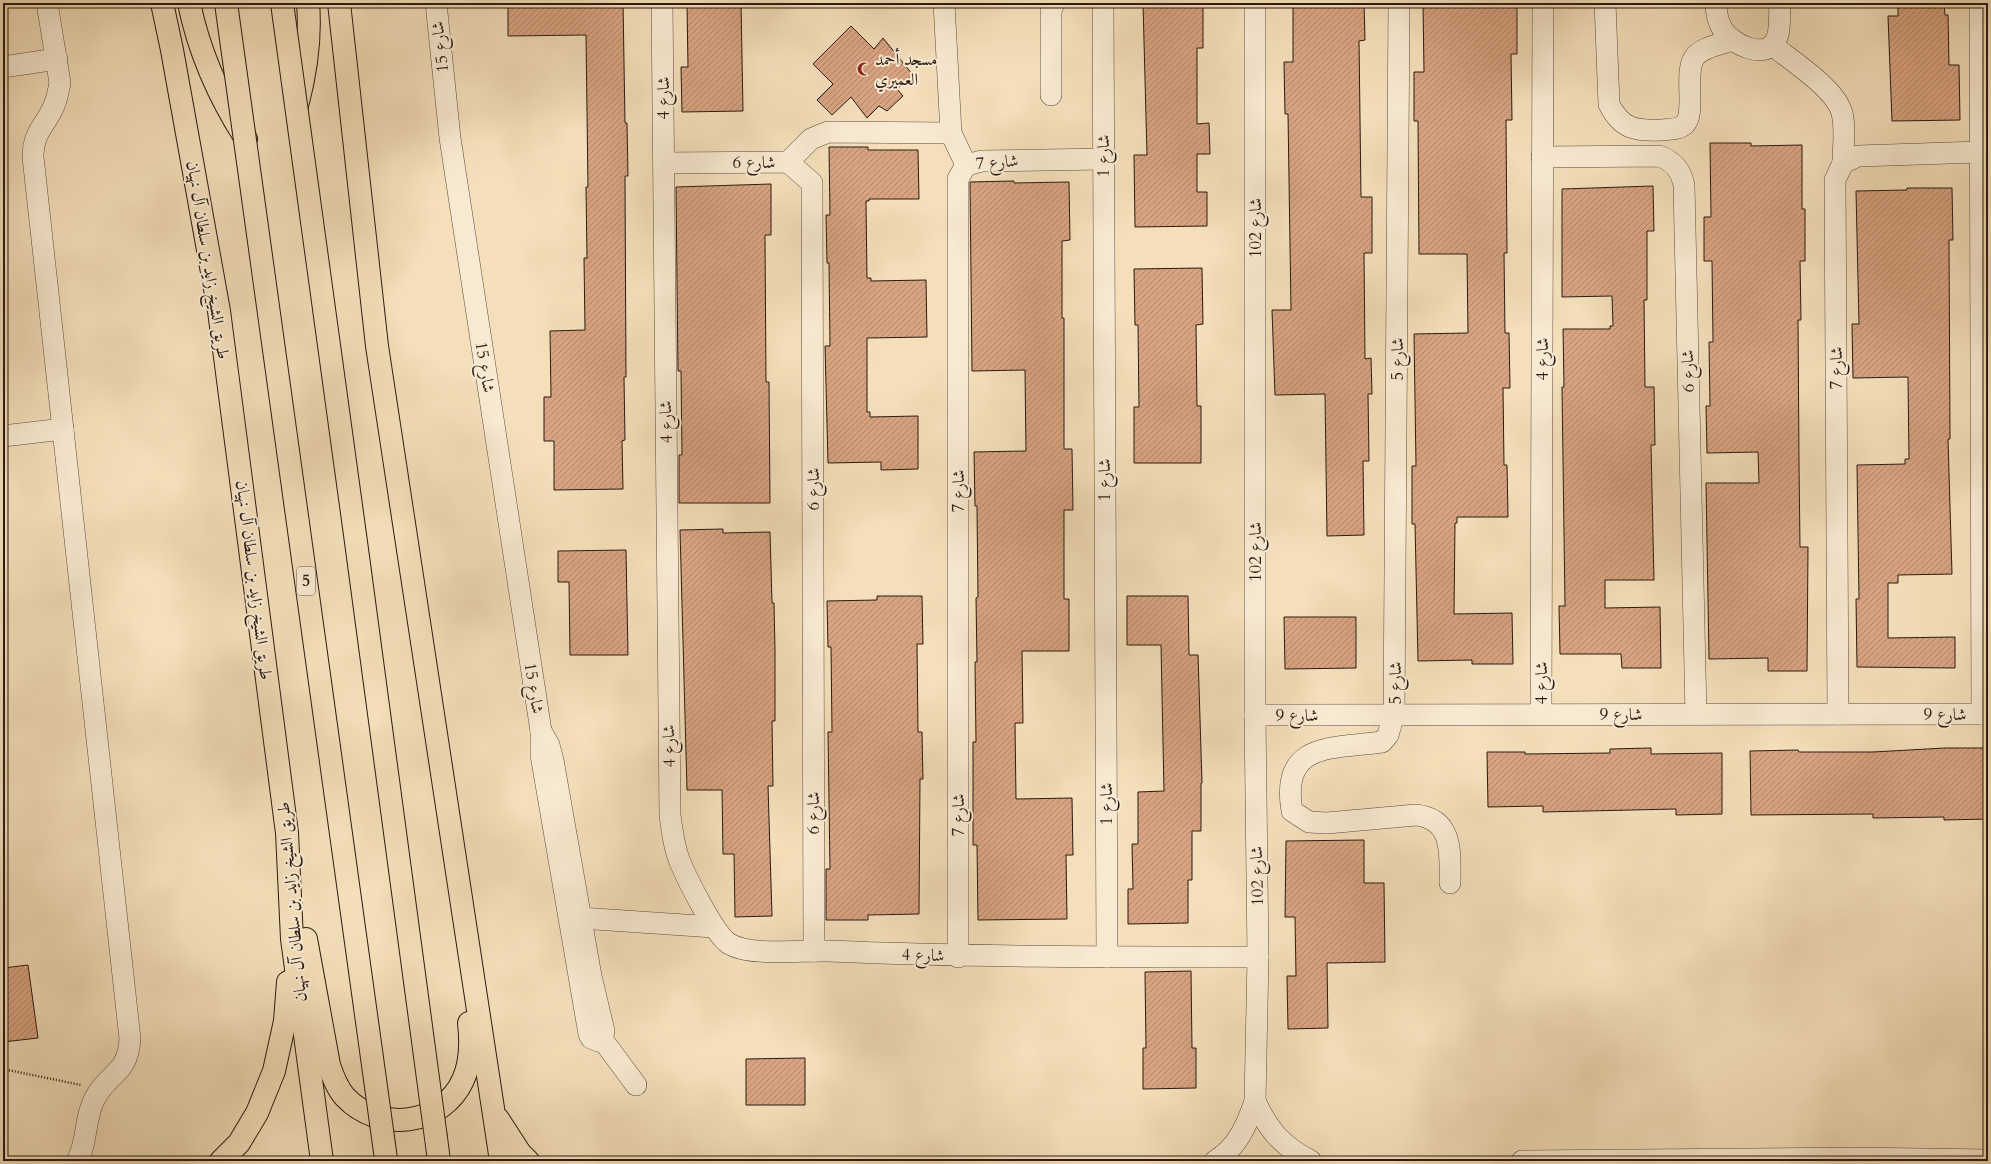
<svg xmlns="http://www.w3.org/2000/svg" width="1991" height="1164" font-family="Cardo,Amiri,serif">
  <defs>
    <pattern id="building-hatch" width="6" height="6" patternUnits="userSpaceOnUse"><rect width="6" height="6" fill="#d9a482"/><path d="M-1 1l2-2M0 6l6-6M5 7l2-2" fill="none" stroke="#b08569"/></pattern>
  </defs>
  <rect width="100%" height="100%" fill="#f4dfba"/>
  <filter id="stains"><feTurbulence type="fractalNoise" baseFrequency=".005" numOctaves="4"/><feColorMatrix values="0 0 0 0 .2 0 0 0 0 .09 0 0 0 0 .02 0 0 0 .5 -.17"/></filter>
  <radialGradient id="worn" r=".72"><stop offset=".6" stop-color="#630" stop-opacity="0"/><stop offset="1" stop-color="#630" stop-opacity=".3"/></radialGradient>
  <!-- building -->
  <g fill="url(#building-hatch)" stroke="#2a1a13">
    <path d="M508,3H623L625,123H627L628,176H625L626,377H624L625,440L622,441L623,489L554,490V441H544V397H551L550,331L585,330L584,258H587L586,187H588L586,35L508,36Z"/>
    <path d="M687,3H741L743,111L682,112L681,67H688Z"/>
    <path d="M1143,3H1203V48H1197V124L1209,123L1210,154H1197V192H1207V226L1135,227L1134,155H1147Z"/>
    <path d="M1293,3H1364L1365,40L1359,41L1361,197H1372V253H1364L1365,359L1371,358L1372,394H1368L1369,461H1363L1364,535L1327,536L1325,394L1275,395L1272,310H1291L1288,114H1285L1284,62H1293Z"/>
    <path d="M1423,3H1517V54H1511L1512,120H1506L1507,253H1504L1505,333H1509L1510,388H1503L1504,465H1507L1508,517H1457V523H1455L1454,614L1512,613L1513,664H1472V660L1418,661L1415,524H1412V466H1416L1414,334L1468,333L1467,254H1419L1418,121H1414V72H1424Z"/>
    <path d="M1898,3H1944L1945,15H1948L1949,65H1959L1960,120L1892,121L1888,16H1898Z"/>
    <path d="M851,26L874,49L883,38L913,75L897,89L903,96L887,111L879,106L867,118L851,97L832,115L817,100L833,84L813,64Z"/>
    <path d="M1710,143H1751V146L1802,145V209H1805V261H1800L1801,320H1798L1799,462L1800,547H1808L1807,671H1768V658L1709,659L1706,483H1759L1758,452L1707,453L1706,406H1710L1709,342H1713L1712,261H1704V217H1711Z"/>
    <path d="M829,147H868V150H918L919,199H869V201H866L867,278H871V281L926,280L927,337L867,338V412H870V417L918,416V469L881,470V462L828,463L825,346H830L829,263H827L826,215H830Z"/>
    <path d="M1014,181V183L1069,182L1070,240L1062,241V318H1064V449H1072L1073,510H1064V599H1069V651H1022L1023,723H1015L1016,799L1072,798L1073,855H1066L1067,919L978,920L977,845H973V742H976L975,662H977L976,598L978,597L977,506H975L974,452L1026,451L1025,370L972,371L970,182Z"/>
    <path d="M771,184V235H765L766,382H769L770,503H679V455H682L681,371H678L676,187Z"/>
    <path d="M1653,186L1654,231H1647V300H1644L1645,387H1654L1655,445H1651L1654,580H1605V608L1660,607L1661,668H1622L1621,654H1560L1559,606H1565L1562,387H1564L1563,329H1610V326H1613L1612,296L1562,297V189Z"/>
    <path d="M1907,188H1952L1953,240H1949L1950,439H1948L1952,574L1898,575V583H1888V638L1955,637V668L1857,667L1856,599H1859L1857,465L1905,464V459H1909L1908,377L1853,378L1852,324H1859L1856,191L1907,190Z"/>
    <path d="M1202,268L1203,324L1196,325L1197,406H1201V463H1134V407H1139L1138,325H1135L1134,269Z"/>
    <path d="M723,529V533L770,532L772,603H774L775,650V721H772L773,786H768L772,916L735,917L734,854H723L722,790H687L680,530Z"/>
    <path d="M626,550L628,655H570L569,582H558V551Z"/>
    <path d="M877,596H922L923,644H917L918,732H922L923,779H920L919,914L868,915V920H826V869H830L828,732H832L831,647H828L827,601L877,600Z"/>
    <path d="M1127,596H1188L1189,655H1198L1202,783H1201V831H1192V880H1188V923L1128,924V889H1133L1132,844H1138V792L1164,791L1161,645H1127Z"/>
    <path d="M1284,617H1356V668L1285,669Z"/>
    <path d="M1651,748V754L1722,753V814L1676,815V809L1543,812V806L1488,807L1487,752H1525V754L1610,753V749Z"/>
    <path d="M1945,748H1988V819L1944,820V817L1873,818V814L1751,815L1750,751L1798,750L1799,752H1873Z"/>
    <path d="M1364,840V883H1384L1385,962L1327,963L1328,1028L1288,1029L1287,976H1296L1295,917H1285L1286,841Z"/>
    <path d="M28,965L38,1038L3,1042V968Z"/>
    <path d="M1191,971L1192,1048H1196V1088L1143,1089V1048H1146L1145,972Z"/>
    <path d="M805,1058V1105H746V1059Z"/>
  </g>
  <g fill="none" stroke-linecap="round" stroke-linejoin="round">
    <!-- minor casing -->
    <g stroke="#5c4b3d" stroke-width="22">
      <g id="minor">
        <path d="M47,3L60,83C58,92 57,100 53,108C44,127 33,133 33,157L130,1039C128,1074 109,1072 95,1098C84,1118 88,1142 77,1161"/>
        <path d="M436,3L450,138L541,731"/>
        <path d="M662,3L670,815C672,831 674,847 680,862C687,879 714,933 728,943C749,957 802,950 828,951C971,957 1114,957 1258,957"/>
        <path d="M944,3L951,133L966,165"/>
        <path d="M1103,3L1107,957"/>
        <path d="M1399,3L1394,714L1388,735L1382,742C1333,749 1280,741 1292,811L1309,822L1327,823L1416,815C1454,819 1450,854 1450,883"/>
        <path d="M1605,3L1609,104C1621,129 1635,131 1662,130C1670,129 1679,130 1685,124C1696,112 1684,74 1694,58C1701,47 1722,44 1733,40"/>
        <path d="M1716,3C1716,12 1718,22 1723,30C1732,44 1765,61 1776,40C1781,30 1779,14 1780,3"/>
        <path d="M1980,3L1982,714"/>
        <path d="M1772,45C1792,61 1836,89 1842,113C1846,129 1843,147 1843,163"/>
        <path d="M3,67L57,59"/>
        <path d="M1051,95V11L1054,3"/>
        <path d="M1542,157L1659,156C1673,161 1681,170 1684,185L1696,714"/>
        <path d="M788,162L811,139L828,132L951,133"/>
        <path d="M664,163L788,162L812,183L814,951"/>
        <path d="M3,436L63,429"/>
        <path d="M1541,714L1543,3"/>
        <path d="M1838,714L1835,180L1843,163L1858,156L1980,152"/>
        <path d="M1255,715L1988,714"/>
        <path d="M541,731L549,745L553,760L591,976L604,1031L602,1039L598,1041L591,1038L589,1034L541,755Z"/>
        <path d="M580,918L714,927"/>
        <path d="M958,957V179L966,165L982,161L1102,159"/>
        <path d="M602,1039L636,1085"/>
        <path d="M1255,1101C1269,1131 1282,1146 1311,1161"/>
        <path d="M1215,1161C1237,1148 1247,1125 1255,1101L1258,957L1255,715V3"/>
        <path d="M1522,1161L1856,1158L1988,1160"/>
      </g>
    </g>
    <!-- major casing -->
    <g stroke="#2a1a13" stroke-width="24">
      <g id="major">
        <path d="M162,3L172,50L219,311L287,833L292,939L322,1161"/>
        <path d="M339,3L377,346L501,1161"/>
        <path d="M306,939L329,1065C333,1077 337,1088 345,1097C379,1133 442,1126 463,1080C471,1063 471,1041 469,1023"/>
        <path d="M498,1119L520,1153L528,1161"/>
        <path d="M221,1161L239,1143L257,1113L274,1071L285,1021L288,982"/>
      </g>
    </g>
    <!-- highway casing -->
    <g stroke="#2a1a13" stroke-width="24">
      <g id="highway">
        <path d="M189,3C199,52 219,97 246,139"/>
        <path d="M297,106C306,72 311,38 308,3"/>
        <path d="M436,1138L439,1161"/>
      </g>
    </g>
    <!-- path -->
    <path stroke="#2a1a13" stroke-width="2.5" stroke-dasharray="1 2" stroke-linecap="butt" d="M3,1069L81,1085"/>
    <!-- minor -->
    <use href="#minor" stroke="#f8ead2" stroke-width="21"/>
    <!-- major -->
    <use href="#major" stroke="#f4dfba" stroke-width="22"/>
    <!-- highway -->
    <use href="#highway" stroke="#f4dfba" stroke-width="22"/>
    <!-- highway-bridge casing -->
    <g stroke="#2a1a13" stroke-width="24" stroke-linecap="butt">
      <g id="highway-bridge">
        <path d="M226,3L386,1159"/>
        <path d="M282,3L356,542L436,1138"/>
      </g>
    </g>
    <!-- highway-bridge -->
    <use href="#highway-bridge" stroke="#f4dfba" stroke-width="22"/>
  </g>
  <!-- icons -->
  <defs>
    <g id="mosque-bare" transform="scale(1.08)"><path d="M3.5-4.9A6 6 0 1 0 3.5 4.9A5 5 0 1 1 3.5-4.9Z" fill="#8f2418" stroke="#f8ead2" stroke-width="2.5" paint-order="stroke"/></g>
  </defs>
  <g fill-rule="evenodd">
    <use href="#mosque-bare" x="864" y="69"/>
  </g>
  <g text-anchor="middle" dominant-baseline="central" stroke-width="4" stroke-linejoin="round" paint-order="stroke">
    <!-- shield labels -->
    <rect fill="#f8ead2" stroke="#68584c" stroke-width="1" x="297" y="567" width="18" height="28" rx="3"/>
    <g font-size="16" font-weight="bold" fill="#2a1a13">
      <text x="306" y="581">5</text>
    </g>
    <!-- street labels -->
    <g font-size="17" fill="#2a1a13" stroke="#f8ead2">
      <text transform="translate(440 47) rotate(-96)">شارع 15</text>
      <text transform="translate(663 98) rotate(-90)">شارع 4</text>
      <text transform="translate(1103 156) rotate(-90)">شارع 1</text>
      <text x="754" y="162">شارع 6</text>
      <text transform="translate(997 162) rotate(-4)">شارع 7</text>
      <text transform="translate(1255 228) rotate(-90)">شارع 102</text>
      <text transform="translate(208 260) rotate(81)">طريق الشيخ زايد بن سلطان آل نهيان</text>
      <text transform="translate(1397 359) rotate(-90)">شارع 5</text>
      <text transform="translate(1542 359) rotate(-90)">شارع 4</text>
      <text transform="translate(485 367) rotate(81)">شارع 15</text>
      <text transform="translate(1836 368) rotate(-90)">شارع 7</text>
      <text transform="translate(1688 371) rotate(-91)">شارع 6</text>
      <text transform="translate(666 422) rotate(-91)">شارع 4</text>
      <text transform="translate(1104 480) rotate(-90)">شارع 1</text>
      <text transform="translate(813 489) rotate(-90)">شارع 6</text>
      <text transform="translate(958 491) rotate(-90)">شارع 7</text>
      <text transform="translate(1255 552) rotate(-90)">شارع 102</text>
      <text transform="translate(254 580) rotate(83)">طريق الشيخ زايد بن سلطان آل نهيان</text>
      <text transform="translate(1395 683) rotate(-90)">شارع 5</text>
      <text transform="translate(1541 683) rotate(-90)">شارع 4</text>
      <text transform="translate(534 688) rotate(81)">شارع 15</text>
      <text x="1621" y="714">شارع 9</text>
      <text x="1945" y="714">شارع 9</text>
      <text x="1297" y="715">شارع 9</text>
      <text transform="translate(669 746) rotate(-91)">شارع 4</text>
      <text transform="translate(1106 804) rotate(-90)">شارع 1</text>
      <text transform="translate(813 813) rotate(-90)">شارع 6</text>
      <text transform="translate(958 815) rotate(-90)">شارع 7</text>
      <text transform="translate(1257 876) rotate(-91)">شارع 102</text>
      <text transform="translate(292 902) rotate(-95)">طريق الشيخ زايد بن سلطان آل نهيان</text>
      <text transform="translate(923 955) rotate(2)">شارع 4</text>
    </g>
    <!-- poi labels -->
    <g font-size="17" fill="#2a1a13" stroke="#f8ead2" text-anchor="start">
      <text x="875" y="59">مسجد أحمد<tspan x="875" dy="20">العميري</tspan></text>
    </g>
  </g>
  <!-- margin -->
  <rect width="1991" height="1164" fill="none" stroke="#f4dfba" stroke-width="16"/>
  <rect x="4" y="4" width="1983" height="1156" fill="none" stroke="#2a1a13" stroke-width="2"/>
  <rect x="8" y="8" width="1975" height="1148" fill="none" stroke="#2a1a13"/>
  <rect width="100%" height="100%" filter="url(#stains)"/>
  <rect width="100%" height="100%" fill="url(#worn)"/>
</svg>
